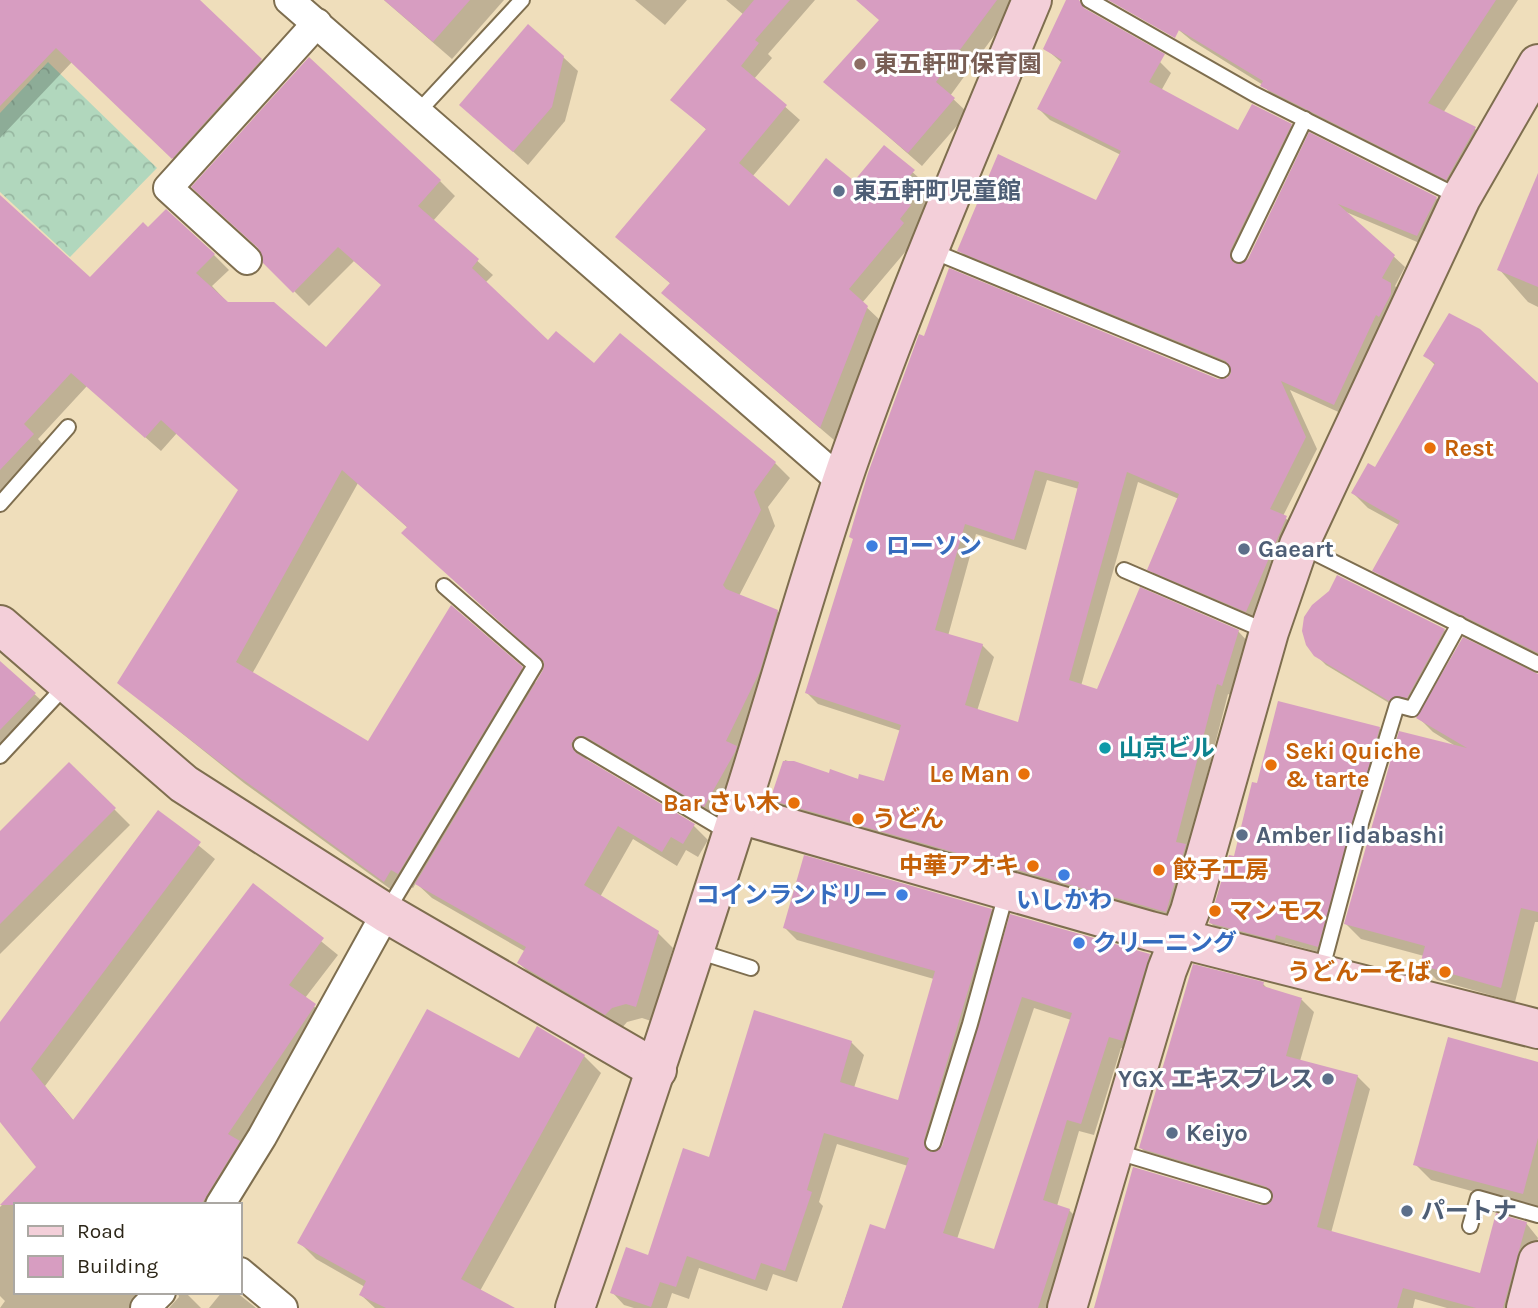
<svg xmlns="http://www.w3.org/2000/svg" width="1538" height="1308" font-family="Karla,'Noto Sans JP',sans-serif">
  <defs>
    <pattern id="forest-crowns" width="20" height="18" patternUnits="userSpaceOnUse" patternTransform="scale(1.75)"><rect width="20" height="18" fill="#b1d7bd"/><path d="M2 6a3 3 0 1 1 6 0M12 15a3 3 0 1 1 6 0" fill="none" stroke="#98b8a2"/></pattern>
  </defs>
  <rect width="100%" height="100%" fill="#efdebb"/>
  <!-- forest -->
  <path fill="url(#forest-crowns)" d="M48,62L157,168L70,257L0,192V113Z"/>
  <!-- shadow -->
  <g fill="#0003" fill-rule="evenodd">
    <path d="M34,0H197L275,75L188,172L72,62L0,138V36Z"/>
    <path d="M384,0H504L452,59Z"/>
    <path d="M635,0H687L665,25Z"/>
    <path d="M726,0H815L768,54L772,58L754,79L800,120L752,177L789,208L854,183L884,147L927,185L922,192L932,202L920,217L923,220L913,233L917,238L862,303L881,321L834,440L677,306L671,284L631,250L707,130L673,100L744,15Z"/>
    <path d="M857,0H1020L950,96L968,113L922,166L826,82L881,21Z"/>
    <path d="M1068,0L1160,62L1171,73L1161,91L1239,132L1291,125L1302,137L1238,268L1249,260L1310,135L1436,198L1448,210L1429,247L1346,212L1405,267L1395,286L1406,298L1345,415L1290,390L1317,449L1283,516L1297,528L1257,622L1161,580L1149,569L1179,499L1138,482L1081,686L1098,691L1238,631L1249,643L1233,696L1228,694L1188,849L1177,923L783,811L772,800L785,760L830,775L886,783L901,731L818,704L807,693L855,540L1218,381L1228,380L1233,373L1231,369L970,261L959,250L1096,202L1121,155L1050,120L1039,109L1062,63L1045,48ZM1047,480L1079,489L1019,724L977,711L994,657L982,645L948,636L976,534L1026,550Z"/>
    <path d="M1142,0H1518L1443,113L1475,129L1488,142L1460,192L1276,99L1263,85L1191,40Z"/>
    <path d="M563,57L578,71L565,121L528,165L461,105Z"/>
    <path d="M1538,177V307L1528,302L1499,269Z"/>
    <path d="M440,181L455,196L433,221L493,275L485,283L548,343L775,463L790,478L768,507L775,526L739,596L777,611L792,626L719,820L592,751L585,761L693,825L708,840L698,857L686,850L677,866L633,839L600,897L658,933L673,948L651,1021L642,1018L627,1022L621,1029L534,978L519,963L526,952L432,898L416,883L413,888L406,884L400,896L244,783L119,683L240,490L177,433L161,451L87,386L38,439L48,450L0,501V197L90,280L148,229L214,255L229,270L212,286L229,304L326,350L383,286L354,261L309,306L265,262ZM358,483L408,528L546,663L537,684L521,668L368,743L252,674Z"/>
    <path d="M1426,356L1538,386V659L1390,585L1375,570L1399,525L1368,508L1353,493L1376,469L1436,366Z"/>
    <path d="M1444,630L1454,639L1417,706L1399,709L1326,665L1316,655Z"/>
    <path d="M0,663L42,701L0,747Z"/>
    <path d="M1538,674V922H1535L1515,1002L1437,980L1422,965L1424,956L1361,939L1346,924L1457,747L1433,732L1418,717Z"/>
    <path d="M1379,728L1388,737L1326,954L1285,943L1283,948L1219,932L1211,923L1235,858Z"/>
    <path d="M69,764L130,825L0,954V833Z"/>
    <path d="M159,813L215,859L45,1086L74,1121L253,886L338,955L305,998L330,1021L225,1205H16V1292H174L152,1308H0L5,1301L0,1296V1207L39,1167L0,1120V1025Z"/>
    <path d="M991,910L1003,923L936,1151L944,1147L1012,916L1149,955L1161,967L1135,1052L1121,1048L1094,1135L1079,1131L1057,1206L1069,1210L1082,1223L1053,1308H842L871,1226L886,1231L908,1166L837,1144L819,1202L823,1206L797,1282L773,1274L767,1291L699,1268L689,1299L672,1293L667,1308H634L624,1305L612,1292L649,1257L710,1159L851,1042L864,1055L854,1088L899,1102L934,979L797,940L785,928ZM1034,1008L1071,1020L995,1252L957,1239Z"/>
    <path d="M1263,984L1269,990L1302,1000L1314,1012L1300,1061L1357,1076L1370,1089L1331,1233L1481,1275L1526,1223L1538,1238L1518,1308H1447L1415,1299L1413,1308H1095L1275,1200V1197L1153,1160L1141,1148Z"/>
    <path d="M538,1028L584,1056L601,1073L480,1291L512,1308H375L361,1295L365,1287L316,1259L299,1242L519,1061Z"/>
    <path d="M1538,1064V1209L1431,1180L1415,1164Z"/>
    <path d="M178,1292H185L201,1308H169L179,1297Z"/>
    <path d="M222,1292H236L256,1308H209Z"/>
  </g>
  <!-- building -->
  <g fill="#d79dc1" fill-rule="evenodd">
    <path d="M0,0H200L262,59L172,159L56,48L0,106Z"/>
    <path d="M384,0H470L433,42Z"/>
    <path d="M754,0H790L755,40L759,43L741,66L787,105L739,163L789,206L826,158L854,181L884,145L915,170L908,178L920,187L906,203L911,205L900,219L904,223L849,289L868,306L820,428L661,293L670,283L615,237L706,129L670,100Z"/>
    <path d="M856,0H997L936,82L955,98L908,153L823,82L879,20Z"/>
    <path d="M1066,0H1079L1084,8L1165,54L1149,82L1238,130L1252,104L1292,124L1230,251L1234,263L1240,264L1248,259L1309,132L1437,197L1417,236L1338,204L1395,255L1382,278L1391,283V294L1379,317L1376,315L1334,405L1281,381L1306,437L1270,509L1287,516L1246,612L1147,570L1179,494L1127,472L1069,680L1097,689L1140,587L1239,630L1222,686L1217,684L1176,842L1186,844L1166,912L770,800L783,761H794L829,773L830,769L858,779L859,774L884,781L901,725L805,693L853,539L849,537L868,473L919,334L924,336L949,268L1218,379L1227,378L1231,373L1226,361L957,251L998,154L1096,200L1121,151L1037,109L1062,60L1043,49ZM1035,470L1079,482L1018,722L965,705L983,644L935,630L965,524L1014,540Z"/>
    <path d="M1108,0H1496L1428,103L1476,127L1446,180L1260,86L1263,81L1179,30L1175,38Z"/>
    <path d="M528,24L564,56L552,107L513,152L459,105Z"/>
    <path d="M309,57L441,180L418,206L479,259L472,268L548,340L556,331L594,363L620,333L776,462L754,492L761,510L723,585L726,589L778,610L760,671L726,741L737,746L735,752L704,807L586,737L577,736L571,744L576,753L695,824L683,844L671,837L662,852L618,826L584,885L659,931L636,1007L626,1004L612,1008L605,1015L517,963L526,947L415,884L543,670L544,662L401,533L407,527L342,470L236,662L368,741L451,605L523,667L398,874L391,870L384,882L227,768L117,683L238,490L161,420L145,438L71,373L24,424L34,434L0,470V195L90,277L143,222L148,227L166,209L215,254L196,273L228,302H274L326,347L381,285L338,247L293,293L263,263L258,248L191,187Z"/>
    <path d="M1538,173V287L1497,270Z"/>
    <path d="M1449,313L1480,329L1538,383V653L1372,571L1400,521L1351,493L1368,463L1375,467L1435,363L1423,356Z"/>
    <path d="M1337,575L1445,629L1407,698L1395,696L1389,701L1314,656L1306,645L1302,631L1304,617L1312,605L1329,591Z"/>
    <path d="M1463,637L1538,674V912L1521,908L1501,988L1420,965L1425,946L1344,924L1399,731L1467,748L1416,718Z"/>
    <path d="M0,661L36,693L0,730Z"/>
    <path d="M1278,701L1380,727L1318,947L1276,935L1275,940L1209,923L1229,855L1234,856L1252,782L1257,783Z"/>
    <path d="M69,762L116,808L0,924V831Z"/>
    <path d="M158,810L201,842L31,1069L73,1120L253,883L324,938L289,985L316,1004L228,1134L240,1141L201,1205H0L36,1167L0,1122V1022Z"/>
    <path d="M804,855L992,909L924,1140L926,1149L931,1152L942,1146L1010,914L1150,954L1123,1041L1109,1037L1081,1124L1067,1120L1043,1200L1070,1209L1038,1308H842L870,1224L885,1229L909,1158L824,1133L807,1190L812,1192L785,1271L761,1263L755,1280L687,1256L676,1287L660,1282L651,1307L610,1293L626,1247L648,1255L683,1148L709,1157L754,1010L852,1041L840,1082L898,1100L935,971L783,928ZM1022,997L1072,1013L994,1249L943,1233Z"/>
    <path d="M1193,964L1264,982L1263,986L1302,998L1286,1056L1358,1075L1317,1227L1480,1273L1496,1213L1527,1222L1503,1308H1476L1403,1288L1397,1308H1094L1133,1167L1261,1205L1270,1203L1273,1198L1267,1187L1139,1148Z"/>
    <path d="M427,1009L519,1058L537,1026L585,1055L461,1279L515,1308H386L359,1295L366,1281L297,1243Z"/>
    <path d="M1448,1037L1538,1062V1138L1523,1194L1413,1165Z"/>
  </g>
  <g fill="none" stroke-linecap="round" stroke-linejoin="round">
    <!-- lane casing -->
    <g stroke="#7e6e4f" stroke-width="18">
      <g id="lane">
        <path d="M1089,0L1254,94L1461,198"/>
        <path d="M418,112L522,0"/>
        <path d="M930,250L1222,370"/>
        <path d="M1239,255L1305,119"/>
        <path d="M0,504L68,427"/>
        <path d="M1301,546L1538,664"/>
        <path d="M1124,570L1268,632"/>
        <path d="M581,745L731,834"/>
        <path d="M0,756L67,684"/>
        <path d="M387,911L535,665L444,586"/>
        <path d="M697,951L751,968"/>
        <path d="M1321,972L1358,833L1397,705L1412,709L1459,624"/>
        <path d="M933,1143L970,1024L1007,890"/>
        <path d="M1114,1151L1264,1196"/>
        <path d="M1470,1226L1478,1198L1538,1215"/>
      </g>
    </g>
    <!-- street casing -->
    <g stroke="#7e6e4f" stroke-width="32">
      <g id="street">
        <path d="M289,0L842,482"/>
        <path d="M247,260L168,188L317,23"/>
        <path d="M220,1205L262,1137L386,913"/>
        <path d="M240,1272L283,1308"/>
        <path d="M145,1308L161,1292"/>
      </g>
    </g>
    <!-- secondary casing -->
    <g stroke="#7e6e4f" stroke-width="42">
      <g id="secondary">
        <path d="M0,625L184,784L386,913L657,1070"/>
        <path d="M739,814L1150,931L1538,1029"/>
        <path d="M575,1308C632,1143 686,978 739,812C776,697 808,580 847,466C902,308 968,154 1032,0"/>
        <path d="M1067,1308L1167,970L1190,911L1269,632L1299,545L1461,198L1538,64"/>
        <path d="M1526,1308L1538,1261"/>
      </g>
    </g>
    <!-- lane -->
    <use href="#lane" stroke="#fff" stroke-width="14"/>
    <!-- street -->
    <use href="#street" stroke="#fff" stroke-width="28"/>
    <!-- secondary -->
    <use href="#secondary" stroke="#f3cfd9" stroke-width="38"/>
  </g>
  <!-- markers -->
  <circle fill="#8d6e63" stroke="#fff" stroke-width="2.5" cx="860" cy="64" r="7"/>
  <g fill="#5c6f8a" stroke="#fff" stroke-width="2.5">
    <circle cx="839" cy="191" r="7"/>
    <circle cx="1244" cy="549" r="7"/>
    <circle cx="1242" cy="835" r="7"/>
    <circle cx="1328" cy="1079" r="7"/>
    <circle cx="1172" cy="1133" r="7"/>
    <circle cx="1407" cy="1211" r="7"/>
  </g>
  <g fill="#e8710a" stroke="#fff" stroke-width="2.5">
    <circle cx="1430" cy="448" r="7"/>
    <circle cx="1271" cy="765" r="7"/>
    <circle cx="1024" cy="774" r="7"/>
    <circle cx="794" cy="803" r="7"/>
    <circle cx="858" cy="819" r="7"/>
    <circle cx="1033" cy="866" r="7"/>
    <circle cx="1159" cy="870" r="7"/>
    <circle cx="1215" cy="911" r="7"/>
    <circle cx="1445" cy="972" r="7"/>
  </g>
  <g fill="#3f7fe0" stroke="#fff" stroke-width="2.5">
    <circle cx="872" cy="546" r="7"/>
    <circle cx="1064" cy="875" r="7"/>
    <circle cx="902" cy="895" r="7"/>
    <circle cx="1079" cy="943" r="7"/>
  </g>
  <circle fill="#0f9aa8" stroke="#fff" stroke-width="2.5" cx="1105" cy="748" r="7"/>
  <g text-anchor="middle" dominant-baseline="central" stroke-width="6" stroke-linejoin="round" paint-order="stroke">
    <!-- education labels -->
    <g font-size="24" font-weight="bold" fill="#785e54" stroke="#fff" text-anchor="start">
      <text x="874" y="64">東五軒町保育園</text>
    </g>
    <!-- service labels -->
    <g font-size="24" font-weight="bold" fill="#4e5e75" stroke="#fff" text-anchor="start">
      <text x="853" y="191">東五軒町児童館</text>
      <text x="1258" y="549">Gaeart</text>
      <text x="1256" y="835">Amber Iidabashi</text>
      <text x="1314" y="1079" text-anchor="end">YGX エキスプレス</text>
      <text x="1186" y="1133">Keiyo</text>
      <text x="1421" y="1211">パートナ</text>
    </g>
    <!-- food labels -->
    <g font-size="24" font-weight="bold" fill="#c56008" stroke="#fff" text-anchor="start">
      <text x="1444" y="448">Rest</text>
      <text x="1285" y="751">Seki Quiche<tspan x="1285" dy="28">&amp; tarte</tspan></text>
      <text x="1010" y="774" text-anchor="end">Le Man</text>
      <text x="780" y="803" text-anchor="end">Bar さい木</text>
      <text x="872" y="819">うどん</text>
      <text x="1019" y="866" text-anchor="end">中華アオキ</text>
      <text x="1173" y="870">餃子工房</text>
      <text x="1229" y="911">マンモス</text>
      <text x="1431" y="972" text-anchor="end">うどんーそば</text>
    </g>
    <!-- shop labels -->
    <g font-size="24" font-weight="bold" fill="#366cbe" stroke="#fff" text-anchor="start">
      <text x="886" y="546">ローソン</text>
      <text x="888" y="895" text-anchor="end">コインランドリー</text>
      <text x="1064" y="900" text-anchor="middle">いしかわ</text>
      <text x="1093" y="943">クリーニング</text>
    </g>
    <!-- culture labels -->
    <g font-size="24" font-weight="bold" fill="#0d838f" stroke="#fff" text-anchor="start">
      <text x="1119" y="748">山京ビル</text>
    </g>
  </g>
  <!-- legend -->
  <rect x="14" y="1203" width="228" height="91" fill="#ffffff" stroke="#aba8a3" stroke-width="2"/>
  <rect x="28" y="1226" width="35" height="10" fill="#f3cfd9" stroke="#aba8a3" stroke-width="2"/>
  <text x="77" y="1238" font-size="21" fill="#2c2618">Road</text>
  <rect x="28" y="1256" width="35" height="21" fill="#d79dc1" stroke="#aba8a3" stroke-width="2"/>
  <text x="77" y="1273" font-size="21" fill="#2c2618">Building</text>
</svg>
